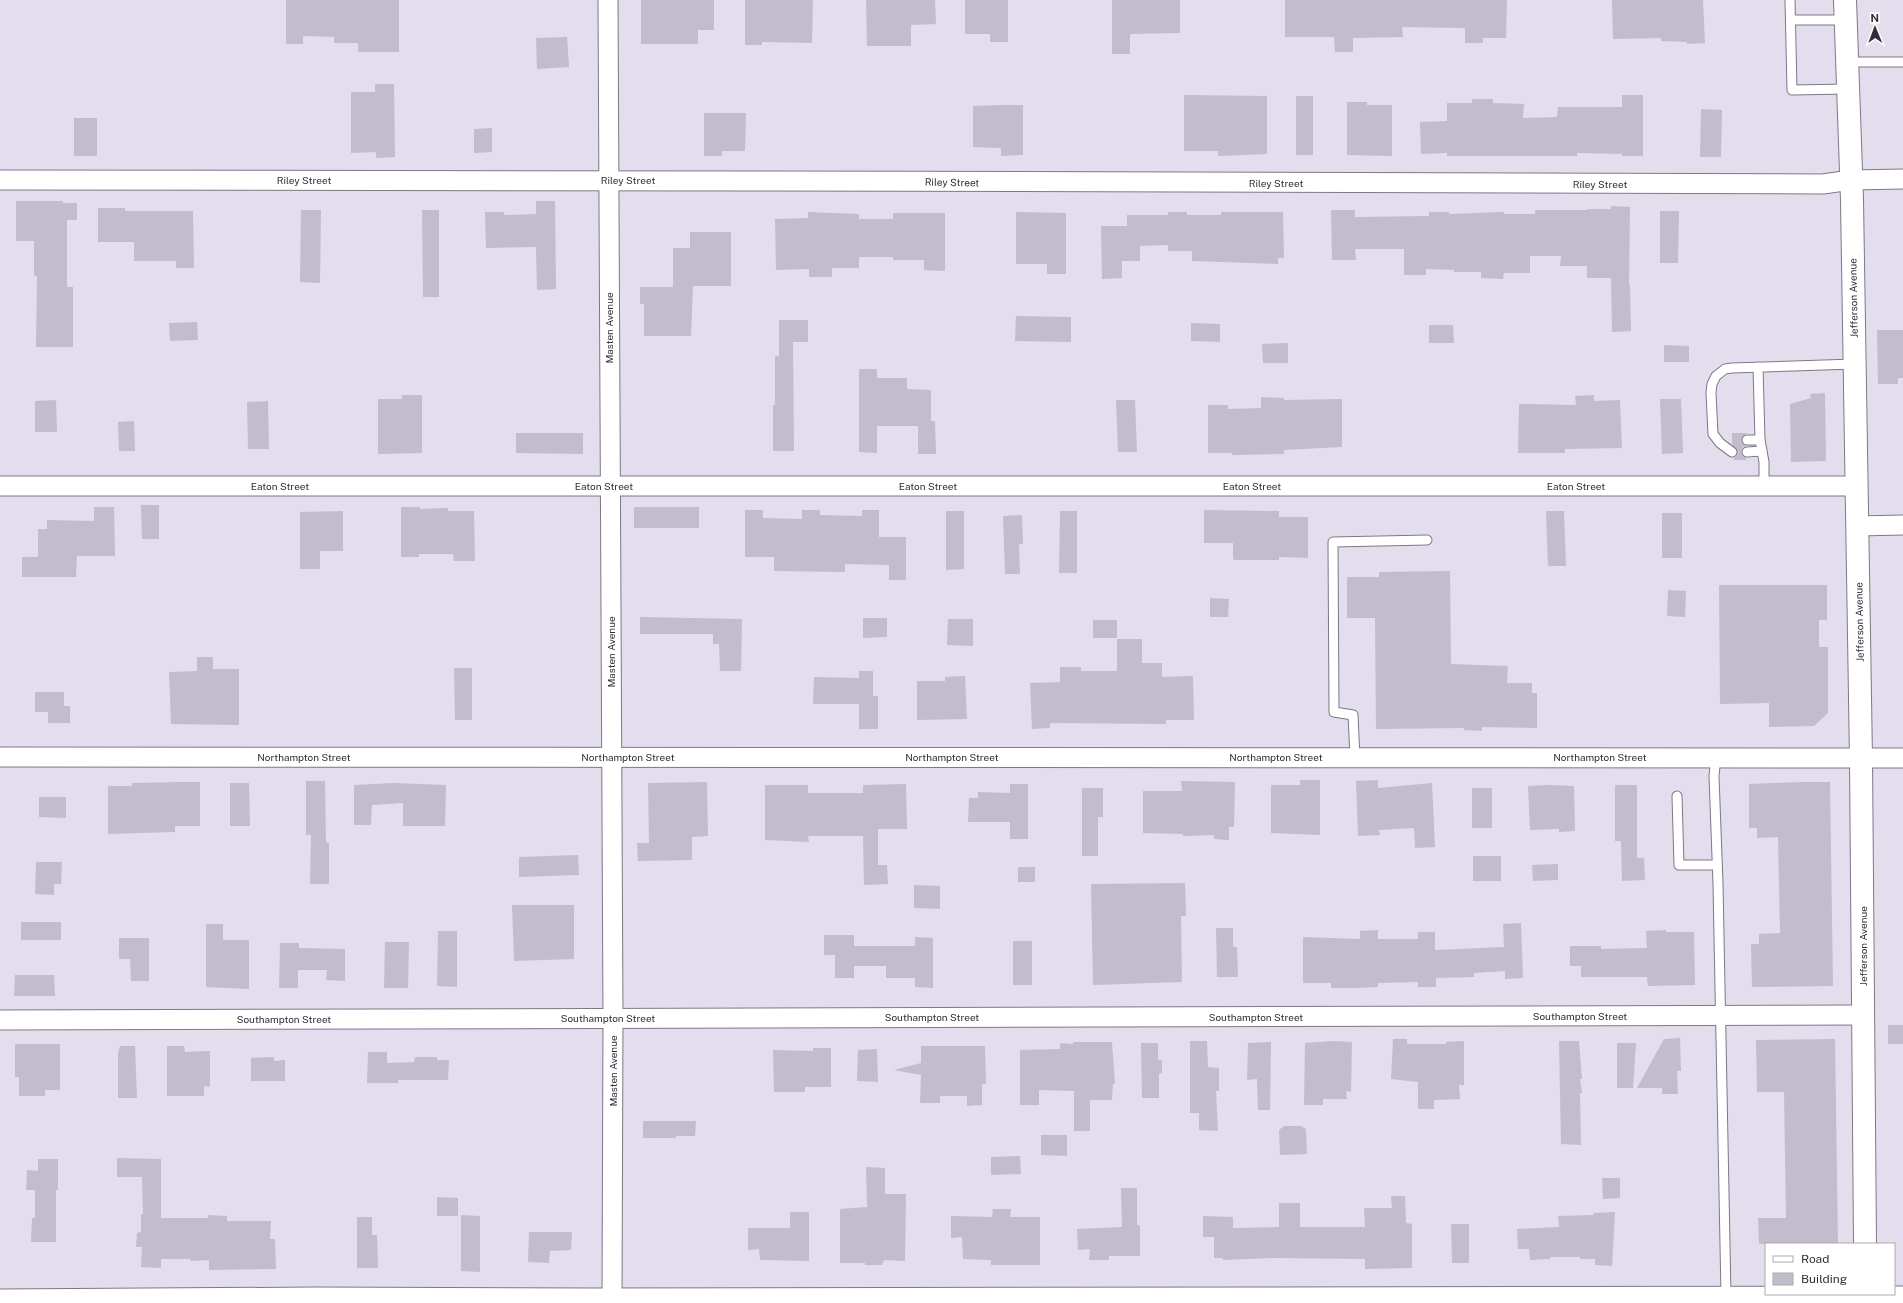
<svg xmlns="http://www.w3.org/2000/svg" width="1903" height="1303" font-family="'Public Sans',sans-serif">
  <rect width="100%" height="100%" fill="#e3ddee"/>
  <!-- building -->
  <g fill="#c2bccc">
    <path d="M286,0H399V52H358V43H334V37L303,36V44H286Z"/>
    <path d="M641,0H714V30H698V44H641Z"/>
    <path d="M745,0H813L812,43L762,42V45H745Z"/>
    <path d="M866,0H935L936,24L911,25V46H867Z"/>
    <path d="M965,0H1008V42H990V34H965Z"/>
    <path d="M1112,0H1180V33L1130,34V54H1112Z"/>
    <path d="M1285,0H1507L1506,38H1483V43H1465V28L1402,27L1403,37L1353,38V52H1335L1334,37H1285Z"/>
    <path d="M1612,0H1703L1705,43L1687,44V42L1661,41V38L1613,39Z"/>
    <path d="M567,37L569,67L537,69L536,38Z"/>
    <path d="M375,84H394L395,157L376,158V152L351,153V92H375Z"/>
    <path d="M1184,95L1267,96V154L1218,156V151H1184Z"/>
    <path d="M1622,95H1643V156H1622V154L1577,153V156H1447V153L1421,154L1420,122L1447,121V103H1472V99H1493V103L1524,104L1523,118L1557,117L1558,107H1622Z"/>
    <rect x="1296" y="96" width="17" height="59"/>
    <path d="M1347,102H1367V105H1392V156L1347,155Z"/>
    <path d="M1001,105H1023V155L1001,156V148L973,147V106Z"/>
    <path d="M1701,109L1722,110L1721,157H1700Z"/>
    <path d="M704,113H746L745,151H722V156H704Z"/>
    <rect x="74" y="118" width="23" height="38"/>
    <path d="M492,128V152L474,153V129Z"/>
    <path d="M16,201H63V203H77V220H67V287H73V347H36L37,276H34V241H16Z"/>
    <path d="M536,201H555L556,289L537,290L536,247L486,248L485,212H504V215L536,214Z"/>
    <path d="M1611,206L1630,207L1629,285H1630L1631,331L1612,332L1611,278H1587V266H1560L1561,256H1530V273H1504L1503,279L1481,278V272H1454V270L1426,269V275H1404V249H1355L1356,260H1332L1331,210H1355V217L1429,216V212H1449V214L1504,212V214H1535V210H1587V209H1611Z"/>
    <path d="M98,208H125V211H193L194,268H176V261H134V242H98Z"/>
    <path d="M301,210H321L320,283L300,282Z"/>
    <path d="M422,210H439V297H423Z"/>
    <path d="M1660,211H1679L1678,263H1660Z"/>
    <path d="M808,212L859,214V219H893V213H945V271L924,270V260H893V257H859V268H832V277H809V269L776,270L775,219L808,218Z"/>
    <path d="M1016,212L1066,213V274H1047V264H1016Z"/>
    <path d="M1168,212H1187V215H1221V212H1283L1284,258H1278V264L1192,261V251H1168V245L1140,246V261H1122V278L1102,279L1101,226H1127V215H1168Z"/>
    <path d="M690,232H731V286H693L691,336H644V304H640V287H673V248H690Z"/>
    <path d="M1016,316L1071,317V342L1015,341Z"/>
    <path d="M779,320H808V342H793L794,451H773V405H775V356H779Z"/>
    <path d="M197,322L198,340L170,341L169,323Z"/>
    <path d="M1191,323L1220,324V342L1191,341Z"/>
    <path d="M1429,325H1453L1454,343H1429Z"/>
    <path d="M1877,330H1903V378H1898V384H1878Z"/>
    <path d="M1288,343V363H1263L1262,344Z"/>
    <path d="M1664,345L1689,346V362H1664Z"/>
    <path d="M859,369H877V378H907V389L931,390V421H935L936,454H918V426H877V453L859,452Z"/>
    <path d="M1825,393L1826,461L1791,462L1790,404L1811,398L1810,394Z"/>
    <path d="M402,395H422V453L378,454V399H402Z"/>
    <path d="M1594,395V401L1620,400L1622,448L1565,449V453H1518L1519,404L1576,405L1575,396Z"/>
    <path d="M1261,397L1284,398V400L1342,399V447L1284,450V454L1232,455V453H1208V405H1228V409L1261,408Z"/>
    <path d="M1660,399H1681L1683,453L1662,454Z"/>
    <path d="M56,400L57,432H35V401Z"/>
    <path d="M1116,400H1135L1137,452H1118Z"/>
    <path d="M268,401L269,449H248L247,402Z"/>
    <path d="M134,421L135,451H119L118,422Z"/>
    <path d="M516,433H583V454L516,453Z"/>
    <path d="M1732,433H1747L1741,440L1744,445L1747,446L1743,447L1741,452L1747,460H1733L1738,452L1732,445Z"/>
    <path d="M141,505H159V539H142Z"/>
    <path d="M94,507H114L115,556H77L76,577H22V557H38V529H47V520L94,521Z"/>
    <path d="M401,507H420V509L448,508V511H474L475,561H454L453,554H419V557H401Z"/>
    <rect x="634" y="507" width="65" height="21"/>
    <path d="M745,510H763V518L802,519V510H820V515L862,516V510H879V537H906V580H889V565L845,564V572L774,571V557H745Z"/>
    <path d="M1204,510L1279,511V517H1308V558L1279,557V560H1235L1233,559V543H1204Z"/>
    <path d="M343,511V551H320V569H300V512Z"/>
    <path d="M946,511H964V569L946,570Z"/>
    <path d="M1060,511H1077V573H1059Z"/>
    <path d="M1546,511H1564L1566,566H1548Z"/>
    <rect x="1662" y="513" width="20" height="45"/>
    <path d="M1022,515L1023,544H1019L1020,574H1005L1003,516Z"/>
    <path d="M1450,571L1451,664L1508,666L1507,683H1532V693H1537V728L1482,727V731L1464,730V728L1376,729L1375,618H1347V577H1379V572Z"/>
    <path d="M1719,585H1827V620H1819V647H1828V713L1814,726L1769,727V703L1720,704Z"/>
    <path d="M1668,590L1686,591L1685,617L1667,616Z"/>
    <path d="M1210,598L1229,599L1228,617H1210Z"/>
    <path d="M640,617L742,619L741,671H720L719,644H713V634H640Z"/>
    <path d="M863,618H887V637L863,638Z"/>
    <path d="M948,619H973V646L947,645Z"/>
    <rect x="1093" y="620" width="24" height="18"/>
    <path d="M1117,639H1142V663H1162V677L1193,676L1194,720H1166V724L1050,723V728L1032,729L1030,683L1060,682V667H1081V671H1117Z"/>
    <path d="M197,657H213V669H239V725L171,724L169,672L197,671Z"/>
    <path d="M454,668H472V720H455Z"/>
    <path d="M859,671H873V696H878V729H859V704H813L814,677L859,678Z"/>
    <path d="M965,676L967,719L917,720V681H945V677Z"/>
    <path d="M35,692H64V706H70V723H48V712H35Z"/>
    <path d="M1300,780H1320V835L1271,833V785H1300Z"/>
    <path d="M1378,780V788L1432,783L1435,847L1415,848L1414,828L1379,830L1380,835L1358,836L1356,781Z"/>
    <path d="M306,781H325L326,842L329,843V884H310L311,835H306Z"/>
    <path d="M1181,781L1235,782L1234,827H1229V840L1214,839V835L1183,836V834L1143,833V791H1182Z"/>
    <path d="M182,782H200V826H175V832L108,834V786H132V783Z"/>
    <path d="M707,782L708,836L692,837V860L638,861L637,843H649L648,783Z"/>
    <path d="M1803,782H1830L1833,986L1752,987L1751,944H1759V934L1780,933L1778,837L1757,838V828H1749V784Z"/>
    <path d="M230,783H249L250,826H230Z"/>
    <path d="M393,783L446,785L445,826H403V803L372,805L371,825H354V785Z"/>
    <path d="M906,784L907,829H878V865H887L888,884L864,885L863,836H808L809,842L765,840V785H808V793H863V785Z"/>
    <path d="M1010,784H1028V839H1010V822H968L969,798H978V792L1010,793Z"/>
    <path d="M1547,785L1574,786L1575,831L1559,832V829L1530,830L1528,786Z"/>
    <path d="M1615,785H1637V858H1644L1645,880L1622,881L1621,841H1615Z"/>
    <path d="M1082,788H1103V817H1098V856H1082Z"/>
    <rect x="1472" y="788" width="20" height="40"/>
    <path d="M39,797H66V818L39,817Z"/>
    <path d="M578,855L579,875L519,877V857Z"/>
    <rect x="1473" y="856" width="28" height="25"/>
    <path d="M36,862H62L61,884H54V895L35,894Z"/>
    <path d="M1558,864V880L1533,881L1532,865Z"/>
    <rect x="1018" y="867" width="17" height="15"/>
    <path d="M1185,883L1186,916H1181L1182,982L1093,985L1091,884Z"/>
    <path d="M914,885L940,886V909L914,908Z"/>
    <path d="M512,905H574V959L514,961Z"/>
    <rect x="21" y="922" width="40" height="18"/>
    <path d="M1521,923L1523,978L1505,979V971L1474,973V977L1436,978V987H1418V982L1378,983V987L1353,988H1331V983H1303V937L1360,939V931L1378,930V939H1418V932H1435V950L1504,947L1503,924Z"/>
    <path d="M206,924H223V940H249V989L206,987Z"/>
    <path d="M1216,928H1233V947H1237L1238,977H1217Z"/>
    <path d="M1666,930V932H1694L1695,985L1648,986L1647,977H1581V966H1570V946H1601V949L1647,948L1646,931Z"/>
    <path d="M438,931H457V987L437,986Z"/>
    <path d="M824,935H854V946H915V937L933,938V988L915,987V978H886V966H854V978H835V955H824Z"/>
    <path d="M119,938H149V981H131L130,959H119Z"/>
    <rect x="1013" y="941" width="19" height="44"/>
    <path d="M385,942H409L408,988H384Z"/>
    <path d="M280,943H299V948L345,949V981L326,980L327,970H298V988H279Z"/>
    <path d="M15,975H54L55,996H14Z"/>
    <rect x="1888" y="1025" width="15" height="19"/>
    <path d="M1680,1038L1681,1071H1677L1678,1094H1662V1088H1637L1664,1039Z"/>
    <path d="M1393,1039H1407V1044H1446V1042L1464,1041V1085H1459L1460,1099L1434,1100V1109H1418V1082L1391,1079Z"/>
    <path d="M1835,1039L1838,1244H1759L1758,1218H1786L1784,1092H1757L1756,1040Z"/>
    <path d="M1190,1041H1207L1208,1067L1219,1068V1091H1216L1218,1131L1199,1130V1113H1190Z"/>
    <path d="M1334,1041L1352,1042L1351,1092L1346,1091L1347,1099H1323V1105H1304L1305,1043Z"/>
    <path d="M1559,1041H1579L1582,1079H1580L1582,1093H1580L1581,1145L1561,1144Z"/>
    <path d="M1073,1042H1112L1115,1084H1113L1112,1100H1090V1131H1074V1091L1039,1090V1105H1020V1050L1060,1049V1043L1073,1044Z"/>
    <path d="M1271,1042L1270,1110H1258L1257,1079L1247,1080L1248,1043Z"/>
    <path d="M1141,1043H1158V1060H1162V1073L1159,1074V1098H1142Z"/>
    <path d="M1617,1043H1636L1633,1088H1617Z"/>
    <path d="M15,1044H60V1090H45V1096H19V1077H15Z"/>
    <path d="M120,1046H135L137,1098H118V1053Z"/>
    <path d="M167,1046H184L185,1052L210,1051V1087L204,1086V1096H167Z"/>
    <path d="M921,1046H985L986,1084H982V1105L967,1106V1096H940V1103H920L921,1075L894,1070L921,1063Z"/>
    <path d="M813,1048H831V1087H805V1092H774L773,1050L813,1051Z"/>
    <path d="M877,1049L878,1082L857,1081L858,1050Z"/>
    <path d="M368,1052H387V1063L414,1062L415,1057H437V1060H449L448,1080H398V1083H367Z"/>
    <path d="M274,1057V1061L285,1060V1081H251V1058Z"/>
    <path d="M643,1121H696L695,1136H676V1138H643Z"/>
    <path d="M1284,1126H1301L1306,1129L1307,1154L1280,1155L1279,1130Z"/>
    <path d="M1041,1135H1067V1156L1041,1155Z"/>
    <path d="M1020,1156L1021,1174L991,1175V1157Z"/>
    <path d="M117,1158L161,1159V1218H208V1215L227,1216V1221H271L270,1239H275L276,1269L209,1270V1260L191,1261L190,1259H161V1268L141,1267L142,1247H136L137,1233L141,1232V1214H143L142,1177H117Z"/>
    <path d="M38,1159H58V1190H56V1242H31L32,1218H35V1190H26L27,1170L38,1171Z"/>
    <path d="M866,1167L885,1168V1194H906L905,1261L884,1260L882,1265H865V1263H840V1209L867,1207Z"/>
    <path d="M1602,1178H1620V1198L1603,1199Z"/>
    <path d="M1121,1188H1137V1225H1140V1256H1109V1260H1089L1090,1249L1078,1250L1077,1229L1122,1227Z"/>
    <path d="M1391,1196H1405L1406,1223L1412,1224V1268L1365,1269V1259L1274,1258L1224,1260L1222,1258H1214V1237H1203V1216L1233,1217V1228L1279,1227V1203H1300V1227H1365L1364,1208H1392Z"/>
    <path d="M437,1197L458,1198V1216H437Z"/>
    <path d="M993,1209H1011L1010,1217H1040V1265H991V1260L963,1259L962,1237L951,1238V1216L992,1217Z"/>
    <path d="M790,1212H809V1261L760,1260L759,1249L748,1250V1228H790Z"/>
    <path d="M1615,1212L1612,1266L1595,1265V1259H1580V1257H1550V1259L1530,1260L1529,1249H1518L1517,1229L1559,1227L1558,1216L1594,1215L1593,1213Z"/>
    <path d="M461,1215L480,1216V1272L461,1271Z"/>
    <path d="M357,1217H372V1235H377L378,1268H357Z"/>
    <path d="M1451,1224H1469V1263H1452Z"/>
    <path d="M529,1232H572L571,1250L550,1251L549,1263L528,1262Z"/>
  </g>
  <g fill="none" stroke-linecap="round" stroke-linejoin="round">
    <!-- lane casing -->
    <g stroke="#7d7887" stroke-width="11">
      <g id="lane">
        <path d="M1790,0L1792,90L1847,89"/>
        <path d="M1791,20H1846"/>
        <path d="M1846,62H1903"/>
        <path d="M1758,367L1760,440L1764,462V486"/>
        <path d="M1747,440H1760"/>
        <path d="M1732,452L1720,443L1713,434L1711,393L1712,384L1716,376L1725,369L1732,368L1854,364"/>
        <path d="M1747,452L1762,451"/>
        <path d="M1716,757L1714,776L1718,884L1726,1296"/>
        <path d="M1355,758L1353,715L1334,712L1333,542L1427,540"/>
        <path d="M1677,796L1679,865H1717"/>
      </g>
    </g>
    <!-- street casing -->
    <g stroke="#7d7887" stroke-width="21">
      <g id="street">
        <path d="M608,0L613,1018L612,1303"/>
        <path d="M0,180C608,179 1215,183 1823,184L1851,180L1903,179"/>
        <path d="M0,486H1857"/>
        <path d="M1857,526L1903,525"/>
        <path d="M0,757L1903,758"/>
        <path d="M0,1020L1863,1015"/>
        <path d="M0,1299L315,1297L593,1298L1903,1296"/>
      </g>
    </g>
    <!-- secondary casing -->
    <g stroke="#7d7887" stroke-width="24">
      <g id="secondary">
        <path d="M1845,0L1852,200L1861,759L1865,1244"/>
        <path d="M1866,1294V1303"/>
      </g>
    </g>
    <!-- lane -->
    <use href="#lane" stroke="#fff" stroke-width="9"/>
    <!-- street -->
    <use href="#street" stroke="#fff" stroke-width="19"/>
    <!-- secondary -->
    <use href="#secondary" stroke="#fff" stroke-width="22"/>
  </g>
  <g text-anchor="middle" dominant-baseline="central" stroke-width="3" stroke-linejoin="round" paint-order="stroke">
    <!-- street labels -->
    <g font-size="10" fill="#302d34" stroke="#fff">
      <text x="304" y="180">Riley Street</text>
      <text x="628" y="180">Riley Street</text>
      <text transform="translate(952 182) rotate(1)">Riley Street</text>
      <text x="1276" y="183">Riley Street</text>
      <text x="1600" y="184">Riley Street</text>
      <text transform="translate(1853 298) rotate(-91)">Jefferson Avenue</text>
      <text transform="translate(609 328) rotate(-90)">Masten Avenue</text>
      <text x="280" y="486">Eaton Street</text>
      <text x="604" y="486">Eaton Street</text>
      <text x="928" y="486">Eaton Street</text>
      <text x="1252" y="486">Eaton Street</text>
      <text x="1576" y="486">Eaton Street</text>
      <text transform="translate(1859 622) rotate(-91)">Jefferson Avenue</text>
      <text transform="translate(611 652) rotate(-90)">Masten Avenue</text>
      <text x="304" y="757">Northampton Street</text>
      <text x="628" y="757">Northampton Street</text>
      <text x="952" y="757">Northampton Street</text>
      <text x="1276" y="757">Northampton Street</text>
      <text x="1600" y="757">Northampton Street</text>
      <text transform="translate(1863 946) rotate(-90)">Jefferson Avenue</text>
      <text x="1580" y="1016">Southampton Street</text>
      <text x="932" y="1017">Southampton Street</text>
      <text x="1256" y="1017">Southampton Street</text>
      <text x="608" y="1018">Southampton Street</text>
      <text x="284" y="1019">Southampton Street</text>
      <text transform="translate(613 1071) rotate(-90)">Masten Avenue</text>
    </g>
  </g>
  <!-- legend -->
  <rect x="1765" y="1243" width="130" height="52" fill="#ffffff" stroke="#acabae"/>
  <rect x="1773" y="1256" width="20" height="6" fill="#ffffff" stroke="#acabae"/>
  <text x="1801" y="1263" font-size="12" fill="#302d34">Road</text>
  <rect x="1773" y="1273" width="20" height="12" fill="#c2bccc" stroke="#acabae"/>
  <text x="1801" y="1283" font-size="12" fill="#302d34">Building</text>
  <!-- north arrow -->
  <g transform="translate(1875 28) rotate(359)" stroke="#ffffff" stroke-width="3" paint-order="stroke">
  <path d="M0-3L7 15L0 10L-7 15Z" fill="#302d34"/>
  <text y="-6" font-size="11" font-weight="bold" text-anchor="middle" fill="#302d34">N</text>
  </g>
</svg>
